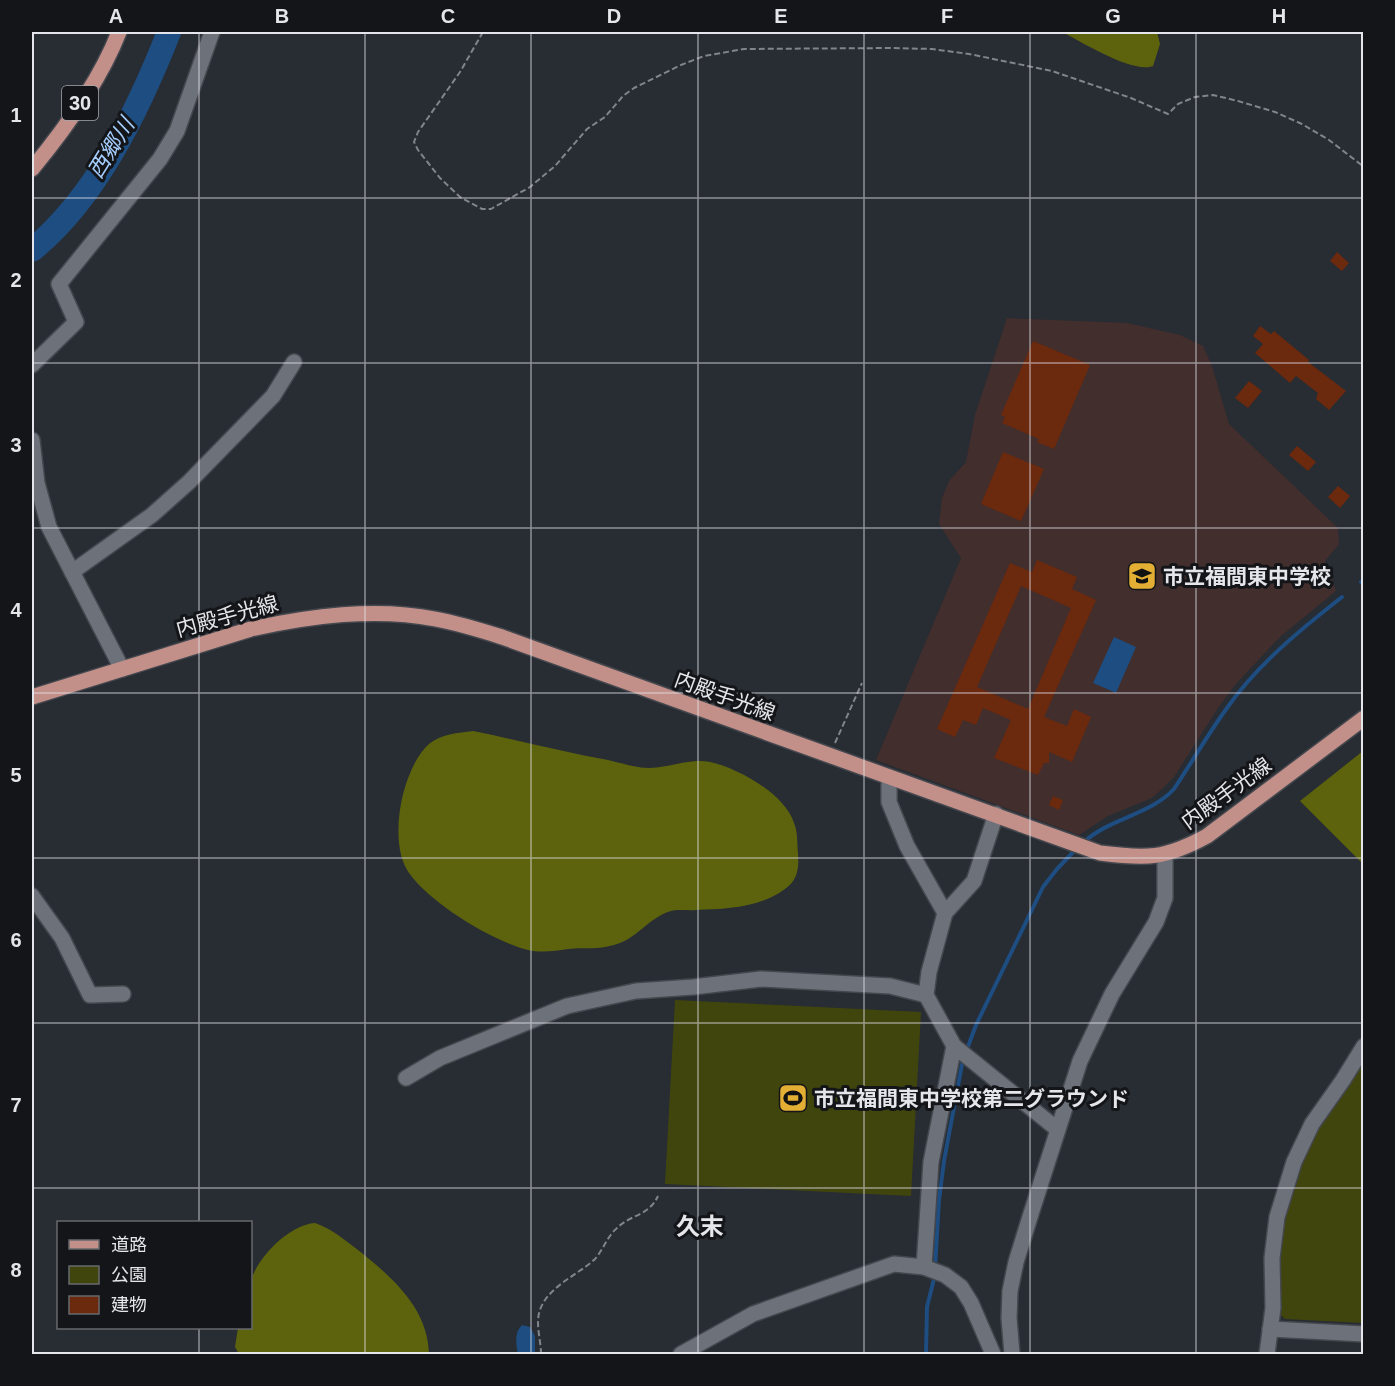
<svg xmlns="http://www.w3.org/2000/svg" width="1395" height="1386" font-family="Helvetica,'Noto Sans JP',sans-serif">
  <rect width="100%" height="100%" fill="#282c33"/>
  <!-- education -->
  <path fill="#422e2c" d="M1007,318L1127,323L1180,335L1203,346L1212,366L1229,424L1338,528L1339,544L1325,561L1336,591L1281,636L1235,685L1218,708L1174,777L1163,788L1152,798L1108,816L1079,835L876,760L961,558L939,524L942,498L949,481L966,462L975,415Z"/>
  <!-- green -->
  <g fill="#40450d">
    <path d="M675,1000L921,1012L911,1196L665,1184Z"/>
    <path d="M1363,1062V1323L1285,1319L1279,1313V1254L1284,1218L1303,1161L1318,1128Z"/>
  </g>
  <!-- forest -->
  <g fill="#5d630d">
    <path d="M1062,32H1157L1160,44L1153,66C1133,74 1082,42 1062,32Z"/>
    <path d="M473,731C518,740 563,752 608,760C621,763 636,768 649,768C668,768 690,758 710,762C738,768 785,794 794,823C798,832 797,844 798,853C799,868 798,880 785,889C759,908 727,909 696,910C689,911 678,909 671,911C649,917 636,940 614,945C597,950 585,947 568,949C555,951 541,953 528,950C492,941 430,903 409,873C387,842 402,768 429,744C441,734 458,733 473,731Z"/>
    <path d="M1363,751V864L1300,801Z"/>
    <path d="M315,1223C332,1229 345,1240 358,1250C392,1277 428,1308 429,1354H239L235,1347L238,1328H250C250,1315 247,1292 251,1280C259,1256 289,1225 315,1223Z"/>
  </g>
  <!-- water -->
  <g fill="#1d4d81">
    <path d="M1114,637L1136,647L1116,693L1093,683Z"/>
    <path d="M522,1325L530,1327L535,1336V1354H518C516,1345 514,1332 522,1325Z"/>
  </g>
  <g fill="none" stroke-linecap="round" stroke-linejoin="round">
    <!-- stream -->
    <g stroke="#1d4d81" stroke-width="4">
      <path d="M1361,582L1364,580"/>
      <path d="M1084,842C1110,818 1150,815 1174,789C1192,762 1208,734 1227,708C1258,664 1300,630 1342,597"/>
      <path d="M966,1052L976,1025L1043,887L1057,869L1076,849"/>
      <path d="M935,1268L939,1200L944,1161L963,1059"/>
      <path d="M926,1354L927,1307L935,1275"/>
    </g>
    <!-- river -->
    <path stroke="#1d4d81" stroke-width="24" d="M32,250C97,197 139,108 169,32"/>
  </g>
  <!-- building -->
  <g fill="#6b290e" fill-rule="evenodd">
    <path d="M1337,252L1349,263L1342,271L1330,261Z"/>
    <path d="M1260,326L1271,334L1274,331L1309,360L1308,362L1346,391L1329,410L1316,399L1318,393L1296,376L1290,383L1255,353L1263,344L1253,336Z"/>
    <path d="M1033,341L1090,365L1054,449L1037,442L1039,439L1002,423L1005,417L1001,415Z"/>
    <path d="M1249,381L1262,391L1248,408L1235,398Z"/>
    <path d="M1297,446L1316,462L1308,471L1289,455Z"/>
    <path d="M1003,452L1044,469L1021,521L981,504Z"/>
    <path d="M1338,486L1350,496L1340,508L1328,497Z"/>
    <path d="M1037,560L1077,577L1072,589L1096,600L1044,717L1067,726L1074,709L1091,717L1072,762L1049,752V763H1044L1038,775L994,758L1011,720L983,708L976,725L963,720L955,737L937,729L1010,563L1032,572ZM1021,586L1071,608L1028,709L977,687Z"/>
    <path d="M1053,796L1063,800L1059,810L1049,805Z"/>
  </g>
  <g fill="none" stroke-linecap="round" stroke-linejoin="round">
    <!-- minor casing -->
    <g stroke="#44474d" stroke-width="18">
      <g id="minor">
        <path d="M32,365L76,322L59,284L160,159L177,131L212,32"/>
        <path d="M32,440L37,483L49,527L122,669"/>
        <path d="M72,572L152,515L189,482L273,396L294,362"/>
        <path d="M889,777V802L907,846L945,913"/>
        <path d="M996,814L974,881L945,913L929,972L926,995L954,1046L1057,1129"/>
        <path d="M32,896L62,938L90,995L123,994"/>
        <path d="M406,1078L440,1058L567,1006L636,991L693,987L761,979L890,986L926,995"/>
        <path d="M924,1267L931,1162L954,1046"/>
        <path d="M1270,1329L1364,1334"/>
        <path d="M681,1354L753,1314L894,1264L924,1267L945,1275L961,1287L971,1303L993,1354"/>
        <path d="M1012,1354L1009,1318L1010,1291L1016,1262L1029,1220L1080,1061L1112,994L1156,922L1165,898V855"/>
        <path d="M1267,1354L1273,1308L1272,1258L1277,1217L1294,1162L1312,1124L1343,1080L1364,1046"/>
      </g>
    </g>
    <!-- major casing -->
    <g stroke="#44474d" stroke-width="18">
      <g id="major">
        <path d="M32,169C65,129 100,81 119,32"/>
        <path d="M32,697L251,629C310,616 375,607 435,619C457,623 480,630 502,637L1100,853C1147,859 1165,859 1207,836L1364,718"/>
      </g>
    </g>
    <!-- path -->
    <g stroke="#81848a" stroke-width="2" stroke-dasharray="6 3" stroke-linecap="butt">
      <path d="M483,32L460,72L418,132L414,142L418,150L440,178L460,197L482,209H491L530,187L555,166L587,129L605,117L623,96L634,88L681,65L704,56L744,49L893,48L932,49L969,54L1052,71L1131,98L1168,114L1178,104L1195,97L1213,95L1238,101L1275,112L1302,124L1329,140L1364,167"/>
      <path d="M835,743L862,683"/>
      <path d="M541,1354C541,1344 538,1333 538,1322C538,1290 576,1277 595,1259C603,1250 607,1237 616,1229C630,1214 648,1217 658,1196"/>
    </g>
    <!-- minor -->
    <use href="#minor" stroke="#6d727a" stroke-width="15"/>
    <!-- major -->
    <use href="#major" stroke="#c28f89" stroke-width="15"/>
  </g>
  <!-- grid -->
  <path fill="none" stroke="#e4e6eb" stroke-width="1.5" stroke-opacity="0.55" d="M199,32V1222M365,32V1354M531,32V1354M698,32V1354M864,32V1354M1030,32V1354M1196,32V1354M32,198H1364M32,363H1364M32,528H1364M32,693H1364M32,858H1364M32,1023H1364M32,1188H1364M199,1328V1354"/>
  <!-- icons -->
  <defs>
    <g id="school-square" transform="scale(1.5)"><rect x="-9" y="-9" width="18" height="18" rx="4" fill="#e3ae34" stroke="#131518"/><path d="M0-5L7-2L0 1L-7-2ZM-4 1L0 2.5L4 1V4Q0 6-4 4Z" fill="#111"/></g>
    <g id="stadium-square" transform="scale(1.5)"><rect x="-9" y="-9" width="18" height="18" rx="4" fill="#e3ae34" stroke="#131518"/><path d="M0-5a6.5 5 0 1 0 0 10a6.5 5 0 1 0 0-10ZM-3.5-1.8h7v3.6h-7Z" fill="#111"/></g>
  </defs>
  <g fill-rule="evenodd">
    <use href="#school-square" x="1142" y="576"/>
    <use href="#stadium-square" x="793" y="1098"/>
  </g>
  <g text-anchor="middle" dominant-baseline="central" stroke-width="6" stroke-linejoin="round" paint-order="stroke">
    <!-- shield labels -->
    <rect fill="#131518" stroke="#a5a7ac" stroke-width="1.5" x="62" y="86" width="36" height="34" rx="4.5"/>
    <g font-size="20" font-weight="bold" fill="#e4e6eb">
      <text x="80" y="103">30</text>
    </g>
    <!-- poi labels -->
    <g font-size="21" font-weight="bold" fill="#e4e6eb" stroke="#131518" text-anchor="start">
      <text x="1163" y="576">市立福間東中学校</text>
      <text x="814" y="1098">市立福間東中学校第二グラウンド</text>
    </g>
    <!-- street labels -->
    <g font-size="21" fill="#e4e6eb" stroke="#131518">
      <text transform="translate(227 616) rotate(-15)">内殿手光線</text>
      <text transform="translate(725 696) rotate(20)">内殿手光線</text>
      <text transform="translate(1226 793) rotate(-36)">内殿手光線</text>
    </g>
    <!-- water labels -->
    <g font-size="22" font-style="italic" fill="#a4ccfc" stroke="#131518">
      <text transform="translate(111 148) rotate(-58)">西郷川</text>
    </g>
    <!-- quarter labels -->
    <g font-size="24" font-weight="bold" fill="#e4e6eb" stroke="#131518">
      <text x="700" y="1226">久末</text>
    </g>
  </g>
  <!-- border -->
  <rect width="1395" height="1386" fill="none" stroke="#131518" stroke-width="66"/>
  <!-- legend -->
  <rect x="57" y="1221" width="195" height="108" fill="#131518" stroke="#67696c" stroke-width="1.5"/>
  <rect x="69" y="1240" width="30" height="9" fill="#c28f89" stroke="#67696c" stroke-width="1.5"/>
  <text x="111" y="1251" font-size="18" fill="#e4e6eb">道路</text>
  <rect x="69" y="1266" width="30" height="18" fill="#40450d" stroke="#67696c" stroke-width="1.5"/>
  <text x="111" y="1281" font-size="18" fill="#e4e6eb">公園</text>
  <rect x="69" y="1296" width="30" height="18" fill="#6b290e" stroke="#67696c" stroke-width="1.5"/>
  <text x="111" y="1311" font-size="18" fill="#e4e6eb">建物</text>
  <rect x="33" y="33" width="1329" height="1320" fill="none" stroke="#e4e6eb" stroke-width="2"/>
  <g font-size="20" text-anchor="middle" font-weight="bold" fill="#e4e6eb">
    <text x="116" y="23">A</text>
    <text x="282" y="23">B</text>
    <text x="448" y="23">C</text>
    <text x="614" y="23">D</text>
    <text x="781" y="23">E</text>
    <text x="947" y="23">F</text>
    <text x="1113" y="23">G</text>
    <text x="1279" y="23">H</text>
    <text x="16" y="122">1</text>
    <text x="16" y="287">2</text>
    <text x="16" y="452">3</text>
    <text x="16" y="617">4</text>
    <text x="16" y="782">5</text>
    <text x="16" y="947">6</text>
    <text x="16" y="1112">7</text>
    <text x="16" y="1277">8</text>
  </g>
</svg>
